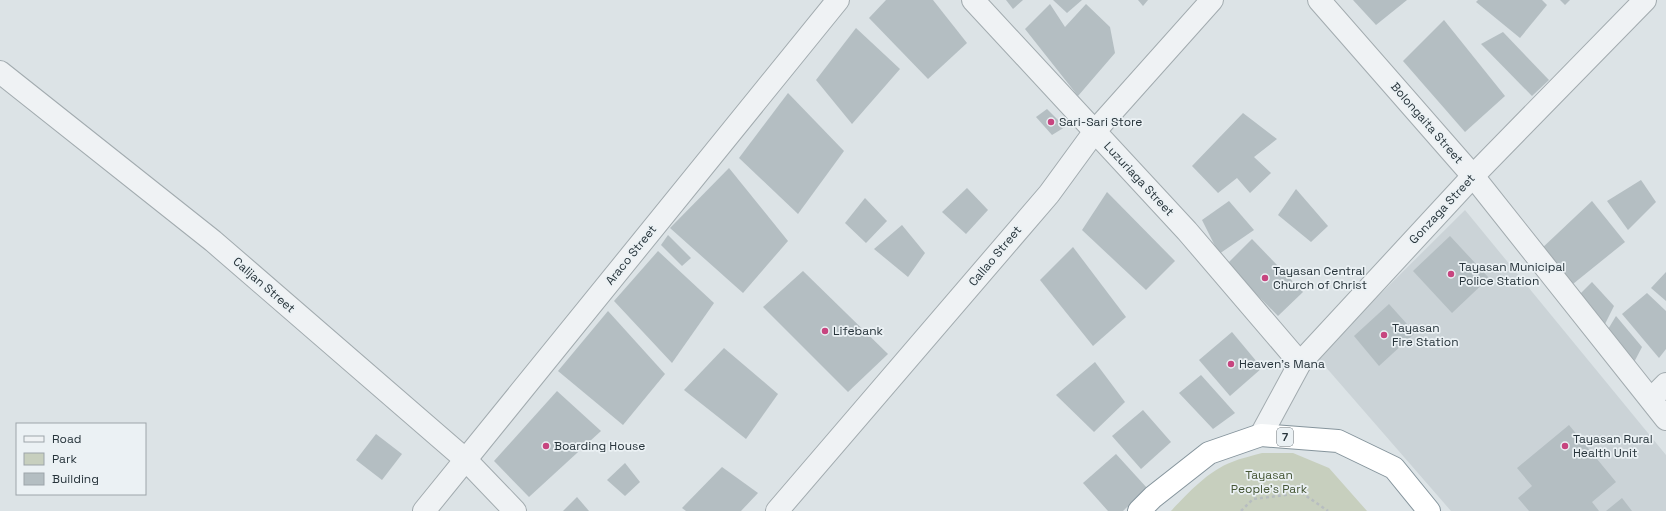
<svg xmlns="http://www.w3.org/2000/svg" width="1666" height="511" font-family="'Space Grotesk',sans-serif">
  <rect width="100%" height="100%" fill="#dce3e6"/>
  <!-- built -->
  <path fill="#cbd3d7" d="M1465,210L1666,455V511H1451L1317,357Z"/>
  <!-- green -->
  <path fill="#c7cfbe" d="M1262,453H1293L1329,468L1367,511H1171C1188,493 1208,471 1232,462C1241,458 1252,456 1262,453Z"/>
  <!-- building -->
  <g fill="#b4bec2">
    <path d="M886,0H933L967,43L928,79L869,18Z"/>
    <path d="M1006,0H1023L1013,9Z"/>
    <path d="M1053,0H1082L1067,13Z"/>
    <path d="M1138,0H1148L1143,6Z"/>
    <path d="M1353,0H1407L1376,25Z"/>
    <path d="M1478,0H1542L1547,5L1520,38L1476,2Z"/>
    <path d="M1560,0H1570L1565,5Z"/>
    <path d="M1050,4L1065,27L1086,4L1110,27L1115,53L1078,96L1025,29Z"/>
    <path d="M1444,20L1505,96L1465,132L1403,61Z"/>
    <path d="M856,28L900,69L852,124L816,80Z"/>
    <path d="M1503,32L1549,80L1532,96L1481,44Z"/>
    <path d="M788,93L844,151L798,214L739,158Z"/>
    <path d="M1047,109L1065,127L1052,135L1036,117Z"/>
    <path d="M1243,113L1277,139L1254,157L1271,173L1250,193L1237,178L1218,193L1192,166Z"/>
    <path d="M729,168L788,241L743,293L670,228Z"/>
    <path d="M1641,180L1656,202L1628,230L1607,201Z"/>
    <path d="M967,188L988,210L966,234L942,212Z"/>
    <path d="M1296,189L1328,226L1311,242L1278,215Z"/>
    <path d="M1107,192L1175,261L1146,290L1082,230Z"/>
    <path d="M865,198L887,221L866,243L845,223Z"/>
    <path d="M1229,201L1254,230L1219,254L1202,220Z"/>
    <path d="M1592,201L1625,242L1568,288L1540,250Z"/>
    <path d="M902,225L925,253L908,277L874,249Z"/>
    <path d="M668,235L691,258L682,266L661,245Z"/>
    <path d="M1450,236L1489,278L1452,313L1413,271Z"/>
    <path d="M1252,239L1303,292L1278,316L1227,264Z"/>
    <path d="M1073,247L1126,317L1093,346L1040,280Z"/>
    <path d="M658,251L714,303L672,363L614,301Z"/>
    <path d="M803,271L888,354L848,392L763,307Z"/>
    <path d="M1666,272V301L1651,288Z"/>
    <path d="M1592,282L1614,306L1602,330L1576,298Z"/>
    <path d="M1647,293L1666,311V349L1659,358L1622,314Z"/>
    <path d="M1389,304L1415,333L1379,366L1354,336Z"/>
    <path d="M608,311L665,374L623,425L558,371Z"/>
    <path d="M1616,316L1642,347L1630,370L1604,336Z"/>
    <path d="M1232,332L1262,368L1230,396L1199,360Z"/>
    <path d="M724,348L778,394L746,439L684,390Z"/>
    <path d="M1095,362L1125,402L1094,432L1056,395Z"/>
    <path d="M1201,375L1235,413L1213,429L1179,393Z"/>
    <path d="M557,391L601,431L529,497L494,461Z"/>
    <path d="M1143,410L1171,442L1141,469L1112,436Z"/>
    <path d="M1569,425L1616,482L1592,502L1599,511H1529L1518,498L1532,486L1517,468Z"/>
    <path d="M376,434L402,454L382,480L356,460Z"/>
    <path d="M1116,454L1147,488L1123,511H1108L1083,483Z"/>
    <path d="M625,463L640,482L625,496L607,480Z"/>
    <path d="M722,467L758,493L741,511H686L682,508Z"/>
    <path d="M577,497L589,511H563Z"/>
    <path d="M1622,498L1632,511H1606Z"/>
  </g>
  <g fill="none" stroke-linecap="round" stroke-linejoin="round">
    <!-- minor casing -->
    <g stroke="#a2abaf" stroke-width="24">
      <g id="minor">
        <path d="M973,0L1187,231L1300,363"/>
        <path d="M1319,0L1473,176L1666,419"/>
        <path d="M0,72L213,241L466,460L515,511"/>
        <path d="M1651,399L1666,384"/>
        <path d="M1261,435L1300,363L1473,176L1645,0"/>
        <path d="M424,511L838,0"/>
        <path d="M777,511L1049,194L1095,131L1212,0"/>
      </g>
    </g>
    <!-- highway casing -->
    <g stroke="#85949c" stroke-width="24">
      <path id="highway" d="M1139,511L1153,497L1209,453L1261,435L1338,441L1394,468L1429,511"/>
    </g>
    <!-- path -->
    <path stroke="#b7bdc0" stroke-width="2.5" stroke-dasharray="3 3" stroke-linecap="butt" d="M1241,511L1253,499L1302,493L1328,511"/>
    <!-- minor -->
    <use href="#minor" stroke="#eff2f4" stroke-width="22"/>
    <!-- highway -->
    <use href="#highway" stroke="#fff" stroke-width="22"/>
  </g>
  <!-- markers -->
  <g fill="#c7457f" stroke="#ebf1f4" stroke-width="1.5">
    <circle cx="1051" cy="122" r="4"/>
    <circle cx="1451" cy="274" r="4"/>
    <circle cx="1265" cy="278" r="4"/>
    <circle cx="825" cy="331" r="4"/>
    <circle cx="1384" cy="335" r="4"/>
    <circle cx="1231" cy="364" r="4"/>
    <circle cx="546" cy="446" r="4"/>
    <circle cx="1565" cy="446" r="4"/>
  </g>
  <g text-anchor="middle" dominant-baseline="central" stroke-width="3.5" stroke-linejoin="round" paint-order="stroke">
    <!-- shield labels -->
    <rect fill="#ebf1f4" stroke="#626d72" stroke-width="1" x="1277" y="428" width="16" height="18" rx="3"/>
    <g font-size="11" font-weight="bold" fill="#27343b">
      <text x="1285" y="437">7</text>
    </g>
    <!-- poi labels -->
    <g font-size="12" fill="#27343b" stroke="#ebf1f4" text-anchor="start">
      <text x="1059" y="122">Sari-Sari Store</text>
      <text x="1459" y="267">Tayasan Municipal<tspan x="1459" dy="14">Police Station</tspan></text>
      <text x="1273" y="271">Tayasan Central<tspan x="1273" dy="14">Church of Christ</tspan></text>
      <text x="1392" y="328">Tayasan<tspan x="1392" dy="14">Fire Station</tspan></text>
      <text x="833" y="331">Lifebank</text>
      <text x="1239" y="364">Heaven's Mana</text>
      <text x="1573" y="439">Tayasan Rural<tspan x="1573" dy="14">Health Unit</tspan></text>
      <text x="554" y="446">Boarding House</text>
    </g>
    <!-- street labels -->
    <g font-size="12" fill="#27343b" stroke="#ebf1f4">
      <text transform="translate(1427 123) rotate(49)">Bolongaita Street</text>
      <text transform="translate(1139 179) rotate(47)">Luzuriaga Street</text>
      <text transform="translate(1442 209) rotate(-47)">Gonzaga Street</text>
      <text transform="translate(631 255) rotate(-51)">Araco Street</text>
      <text transform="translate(995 256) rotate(-50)">Callao Street</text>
      <text transform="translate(264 285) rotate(41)">Calijan Street</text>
    </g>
    <!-- park labels -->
    <g font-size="12" fill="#455635" stroke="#ebf1f4">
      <text x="1269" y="475">Tayasan<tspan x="1269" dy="14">People's Park</tspan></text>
    </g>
  </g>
  <!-- legend -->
  <rect x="16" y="423" width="130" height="72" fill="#ebf1f4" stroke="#9da5aa"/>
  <rect x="24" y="436" width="20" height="6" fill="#eff2f4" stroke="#9da5aa"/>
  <text x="52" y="443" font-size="12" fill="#27343b">Road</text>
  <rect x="24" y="453" width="20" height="12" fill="#c7cfbe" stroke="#9da5aa"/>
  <text x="52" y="463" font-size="12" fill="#27343b">Park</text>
  <rect x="24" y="473" width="20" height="12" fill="#b4bec2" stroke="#9da5aa"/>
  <text x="52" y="483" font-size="12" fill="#27343b">Building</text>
</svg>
